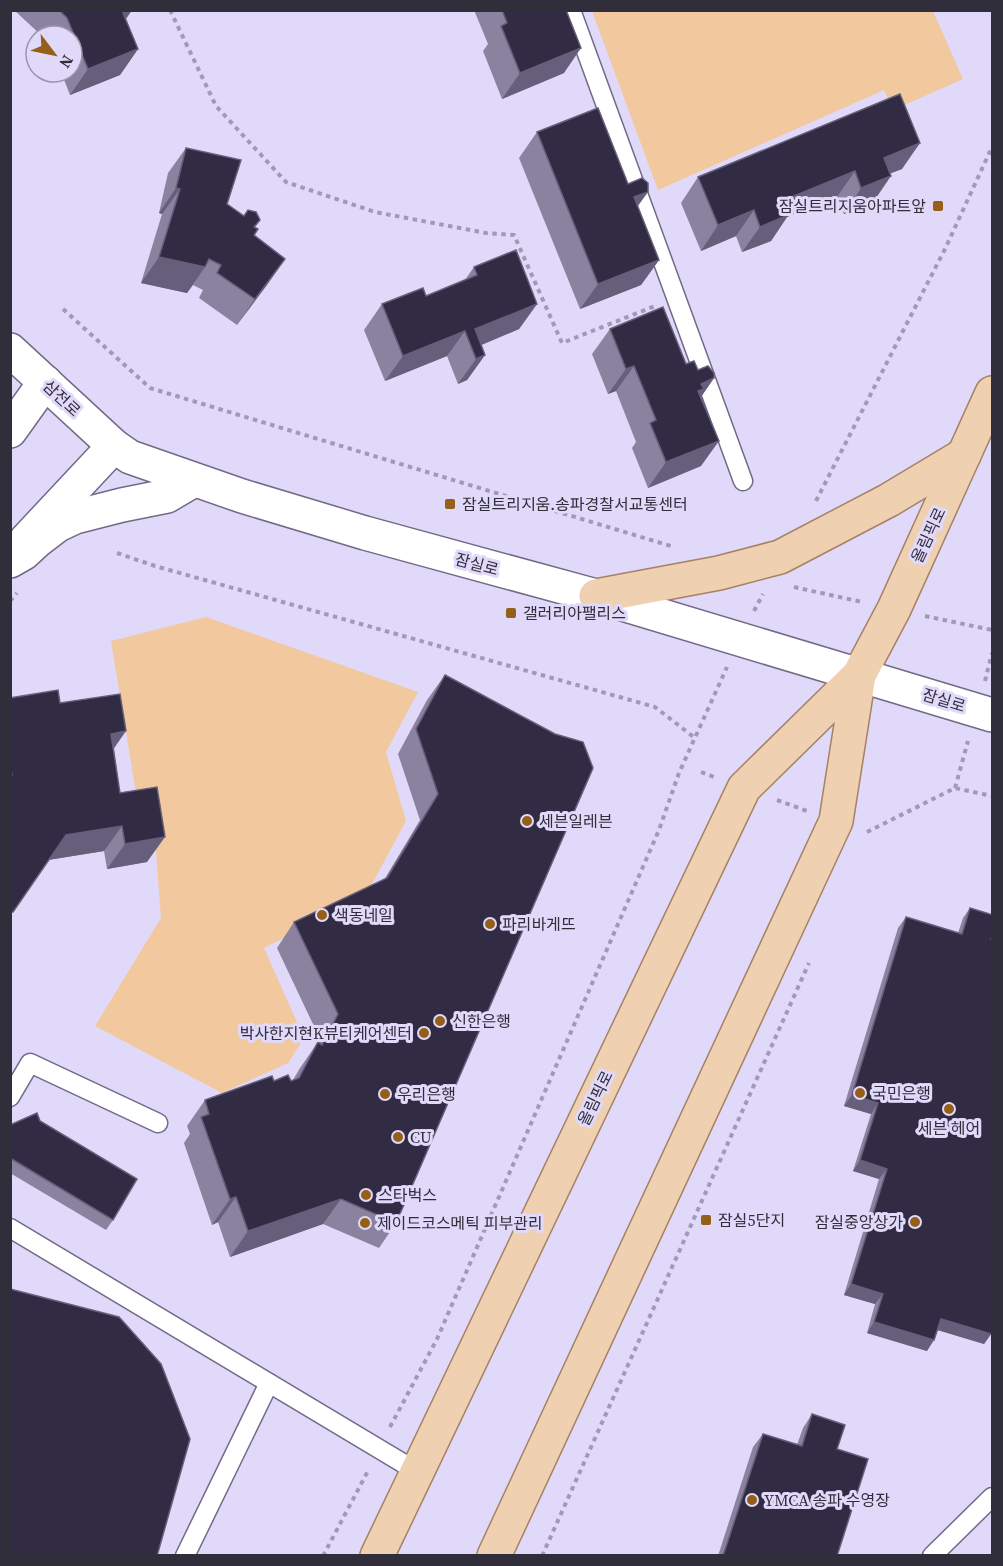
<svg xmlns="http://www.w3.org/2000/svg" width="1003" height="1566" font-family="'Source Serif 4','Noto Sans KR',serif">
  <rect width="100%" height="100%" fill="#e1d9fa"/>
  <!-- green -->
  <g fill="#f2c89e">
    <path d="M592,11H933L963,79L893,110L884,90L658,190Z"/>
    <path d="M206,617L418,692L386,752L406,821L365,897L264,948L304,1038L288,1063L222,1093L95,1026L161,918L152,800L137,799L111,641Z"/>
  </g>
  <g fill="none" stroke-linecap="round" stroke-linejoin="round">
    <!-- service casing -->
    <g stroke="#716a87" stroke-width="21">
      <g id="service">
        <path d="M571,10L743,481"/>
        <path d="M10,1097L30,1063L158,1123"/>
        <path d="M10,1228L416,1471"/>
        <path d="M185,1556L269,1383"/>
        <path d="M932,1556L992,1497"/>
      </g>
    </g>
    <!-- tertiary casing -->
    <g stroke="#716a87" stroke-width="36">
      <g id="tertiary">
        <path d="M10,431L45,382"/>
        <path d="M26,540L114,446"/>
        <path d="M859,675L992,715"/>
      </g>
    </g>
    <!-- secondary casing -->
    <g stroke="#716a87" stroke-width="36">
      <g id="secondary">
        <path d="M10,350L114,446L130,457L242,496L365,533L596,596L859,675"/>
        <path d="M10,561L24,553L37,541L58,525L75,517L122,505L167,496L194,480"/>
      </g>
    </g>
    <!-- primary casing -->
    <g stroke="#a58265" stroke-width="36">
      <g id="primary">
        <path d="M596,596L719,573L780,557L889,500L964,455"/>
        <path d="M377,1556L744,788L859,675L894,609L992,393"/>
        <path d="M494,1556L836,821L859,675"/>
      </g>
    </g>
    <!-- path -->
    <g stroke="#a09ab4" stroke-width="4" stroke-dasharray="4.5 4.5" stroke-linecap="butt">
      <path d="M170,10L216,106L286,182L375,212L486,233L514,235L562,343L655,306"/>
      <path d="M63,309L150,388L674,547"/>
      <path d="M816,501L945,249L992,147"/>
      <path d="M117,553L155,566L655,707L695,738"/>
      <path d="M794,587L862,602"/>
      <path d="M10,601L17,593"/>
      <path d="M754,611L763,594"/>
      <path d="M925,616L992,630"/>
      <path d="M985,681L992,653"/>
      <path d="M701,772L714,777"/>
      <path d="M955,788L968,741"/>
      <path d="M777,800L807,811"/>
      <path d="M867,832L955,788L992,796"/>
      <path d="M390,1427L437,1339L659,830L679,773L727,667"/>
      <path d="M323,1556L369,1469"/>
      <path d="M542,1556L809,963"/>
    </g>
    <!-- service -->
    <use href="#service" stroke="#fff" stroke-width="18"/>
    <!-- tertiary -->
    <use href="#tertiary" stroke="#fff" stroke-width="33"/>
    <!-- secondary -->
    <use href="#secondary" stroke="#fff" stroke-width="33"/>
    <!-- primary -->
    <use href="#primary" stroke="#efd0b0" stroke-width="33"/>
  </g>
  <!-- wall -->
  <g fill="#8a829f">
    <path d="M14,10H132L126,19L138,49L120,75L70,95L61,72H72V36H42Z"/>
    <path d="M474,10H566L564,73L502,99L483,51L488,44Z"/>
    <path d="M537,132L628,184L659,260L641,285L580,309L519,158Z"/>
    <path d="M186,148L227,204L244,216L260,220L255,227L254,235L285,259L237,325L199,298L203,290L193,285L187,293L141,283L162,214L159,213L168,173Z"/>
    <path d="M902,169L890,173L874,201L844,214L837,197L787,217L771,241L742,252L736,236L701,251L681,203L698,177Z"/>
    <path d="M474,267L537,304L519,329L481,345L485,355L467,380L458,384L447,356L385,381L364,330L382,304L426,296L465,280Z"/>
    <path d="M610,329L686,364L714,378L701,397V466L648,488L632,448L636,442L616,391L608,394L592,354Z"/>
    <path d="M445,675L555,734L396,1223L379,1248L323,1224L230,1257L218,1222L212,1225L184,1143L190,1134L187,1126L205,1100L274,1081H291L293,1080L300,1068L318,1042V1043L320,1039L277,948L294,922L384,880L420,820L398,754L427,700Z"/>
    <path d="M10,698L114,749L120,793L147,862L107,869L104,851L48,860L10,915Z"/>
    <path d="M970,908L991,939V1334L984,1344L938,1330L927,1351L867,1333L875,1304L844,1295L879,1179L853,1171L871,1114L844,1106L898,928L906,917L958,933L963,918Z"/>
    <path d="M10,1125L113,1220L106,1230L10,1173Z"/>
    <path d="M812,1414L837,1449V1556H718L753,1447L763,1434L797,1445L803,1428Z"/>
  </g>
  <!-- shaded-wall -->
  <g fill="#665f7b">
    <path d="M126,10H132L120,27L123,13Z"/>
    <path d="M581,48L564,73L502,99L520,73Z"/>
    <path d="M138,49L120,75L70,95L88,69Z"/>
    <path d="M920,143L902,169L866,183L884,158Z"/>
    <path d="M855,171L837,197L787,217L771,241L742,252L760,227L782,201Z"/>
    <path d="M891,176L874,201L844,214L861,188Z"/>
    <path d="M176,188L180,189L162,214L159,213Z"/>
    <path d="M648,192L630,217L634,197Z"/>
    <path d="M754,210L736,236L701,251L718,225Z"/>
    <path d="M159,257L205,267L187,293L141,283Z"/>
    <path d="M285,259L267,285L237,325L255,299Z"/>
    <path d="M659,260L641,285L580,309L598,284Z"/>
    <path d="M537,304L519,329L472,349L475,329Z"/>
    <path d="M465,331L447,356L385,381L403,356Z"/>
    <path d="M485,355L467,380L458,384L476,359Z"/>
    <path d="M634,366L616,391L608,394L626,369Z"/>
    <path d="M714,378L696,404L692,406L701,384Z"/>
    <path d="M719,441L701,466L648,488L666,462Z"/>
    <path d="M126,731L108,757L111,734Z"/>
    <path d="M122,826L104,851L48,860L66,835Z"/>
    <path d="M165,837L147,862L107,869L125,844Z"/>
    <path d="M852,1095L878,1103L871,1114L844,1106Z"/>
    <path d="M860,1160L887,1169L879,1179L853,1171Z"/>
    <path d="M236,1197L218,1222L212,1225L230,1199Z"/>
    <path d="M341,1199L323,1224L230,1257L248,1231Z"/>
    <path d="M851,1284L883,1294L875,1304L844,1295Z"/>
    <path d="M941,1319L991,1334L984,1344L934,1329Z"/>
    <path d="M874,1322L934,1340L927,1351L867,1333Z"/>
  </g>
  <!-- building -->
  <g fill="#322b44" stroke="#665f7b" stroke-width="1.5">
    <path d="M59,10H130L123,13L138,49L88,69L67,18Z"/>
    <path d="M502,10H566L581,48L520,73L501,26L507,23Z"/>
    <path d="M900,94L920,143L884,158L891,176L861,188L855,171L782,201L788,215L760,227L754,210L718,225L698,177Z"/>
    <path d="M598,108L628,184L642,178L648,183V192L634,197L659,260L598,284L537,132Z"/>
    <path d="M186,148L241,160L227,204L244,216L248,210L256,212L260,220L254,227L258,229L254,235L285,259L255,299L217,273L221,265L209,259L205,267L159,257L180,189L176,188Z"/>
    <path d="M516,250L537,304L475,329L485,355L476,359L465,331L403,356L382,304L423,288L426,296L477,275L474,267Z"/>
    <path d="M663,307L686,364L694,361L698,370L708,366L714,373V378L701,384L704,389L698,391L719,441L666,462L650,423L656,420L634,366L626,369L610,329Z"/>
    <path d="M445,675L555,734L583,742L593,768L396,1223L341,1199L248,1231L236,1197L230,1199L201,1117L209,1114L205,1100L272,1076L274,1081L288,1075L291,1081L299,1078L318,1042L322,1045L338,1014L294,922L387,878L438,794L416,729Z"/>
    <path d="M58,690L60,703L120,694L126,731L111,734L120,793L157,787L165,837L125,844L122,826L66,835L13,912H10V777L12,775L10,764V698Z"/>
    <path d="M970,908L993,915V934L991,939L993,940V1329L991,1334L941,1319L934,1340L874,1322L883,1294L851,1284L887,1169L860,1160L878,1103L852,1095L906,917L962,934Z"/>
    <path d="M37,1113L40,1121L137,1179L113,1220L10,1158V1125Z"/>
    <path d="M10,1289L119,1317L161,1364L190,1439L157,1556H10Z"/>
    <path d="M812,1414L845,1425L837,1449L868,1459L837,1556H723L763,1434L802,1446Z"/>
  </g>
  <!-- markers -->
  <g fill="#965f19" stroke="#e1d9fa" stroke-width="2">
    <rect x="932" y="200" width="12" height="12" rx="3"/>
    <rect x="444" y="498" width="12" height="12" rx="3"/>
    <rect x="505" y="607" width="12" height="12" rx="3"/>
    <circle cx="527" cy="821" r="6"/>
    <circle cx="322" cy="915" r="6"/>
    <circle cx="490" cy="924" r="6"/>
    <circle cx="440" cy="1021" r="6"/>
    <circle cx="424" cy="1033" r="6"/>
    <circle cx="860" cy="1093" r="6"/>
    <circle cx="385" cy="1094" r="6"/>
    <circle cx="949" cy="1109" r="6"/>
    <circle cx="398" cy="1137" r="6"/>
    <circle cx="366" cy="1195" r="6"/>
    <rect x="700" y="1214" width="12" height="12" rx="3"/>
    <circle cx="915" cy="1222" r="6"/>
    <circle cx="365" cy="1223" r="6"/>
    <circle cx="752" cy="1500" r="6"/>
  </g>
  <g text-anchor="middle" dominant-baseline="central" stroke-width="6" stroke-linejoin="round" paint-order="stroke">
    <!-- poi labels -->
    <g font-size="16" fill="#312e3b" stroke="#e1d9fa" text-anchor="start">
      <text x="926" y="206" text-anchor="end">잠실트리지움아파트앞</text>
      <text x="462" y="504">잠실트리지움.송파경찰서교통센터</text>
      <text x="523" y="613">갤러리아팰리스</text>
      <text x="539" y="821">세븐일레븐</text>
      <text x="334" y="915">색동네일</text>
      <text x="502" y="924">파리바게뜨</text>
      <text x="452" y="1021">신한은행</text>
      <text x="412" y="1033" text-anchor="end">박사한지현K뷰티케어센터</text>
      <text x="872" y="1093">국민은행</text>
      <text x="397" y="1094">우리은행</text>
      <text x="949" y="1128" text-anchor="middle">세븐 헤어</text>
      <text x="410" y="1137">CU</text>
      <text x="378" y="1195">스타벅스</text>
      <text x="718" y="1220">잠실5단지</text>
      <text x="903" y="1222" text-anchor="end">잠실중앙상가</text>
      <text x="377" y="1223">제이드코스메틱 피부관리</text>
      <text x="764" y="1500">YMCA 송파 수영장</text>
    </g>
    <!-- street labels -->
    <g font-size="16" fill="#312e3b" stroke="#e1d9fa">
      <text transform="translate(62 398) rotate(43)">삼전로</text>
      <text transform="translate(928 535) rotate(-65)">올림픽로</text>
      <text transform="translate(477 564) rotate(15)">잠실로</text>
      <text transform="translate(944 700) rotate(17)">잠실로</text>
      <text transform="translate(595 1098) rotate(-64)">올림픽로</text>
    </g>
  </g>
  <!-- border -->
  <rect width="1003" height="1566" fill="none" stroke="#312e3b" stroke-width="24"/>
  <!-- north arrow -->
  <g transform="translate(54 54) rotate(122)"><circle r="28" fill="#e1d9fa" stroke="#9b95ae" stroke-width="1.5"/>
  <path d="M0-4.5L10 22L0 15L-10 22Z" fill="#965f19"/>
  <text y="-9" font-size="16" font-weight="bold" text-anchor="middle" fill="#312e3b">N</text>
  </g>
</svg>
